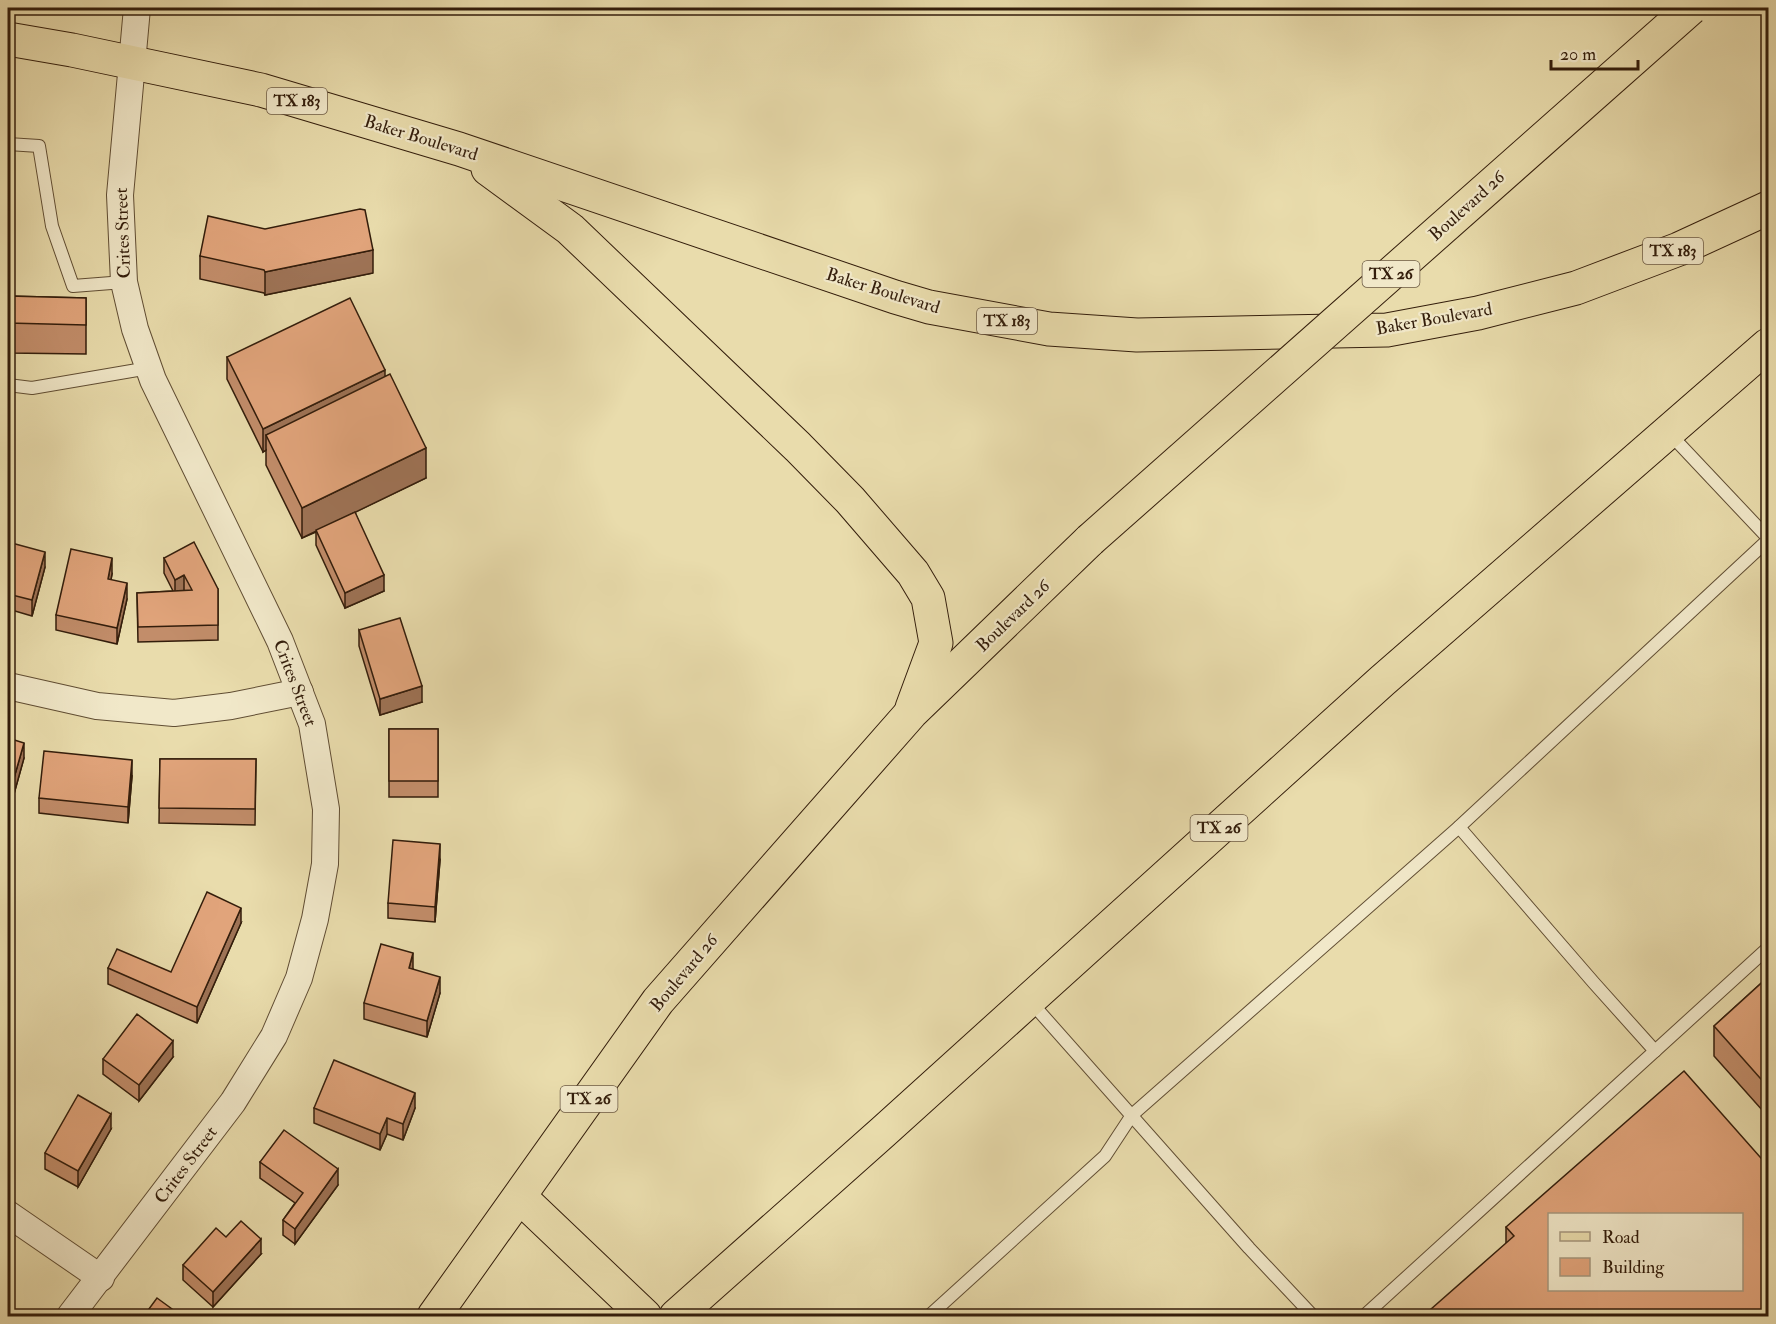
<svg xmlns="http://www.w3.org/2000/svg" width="1776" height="1324" font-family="'IM FELL Double Pica',serif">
  <rect width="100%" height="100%" fill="#e9dcac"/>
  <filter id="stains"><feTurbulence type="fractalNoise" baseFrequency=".00333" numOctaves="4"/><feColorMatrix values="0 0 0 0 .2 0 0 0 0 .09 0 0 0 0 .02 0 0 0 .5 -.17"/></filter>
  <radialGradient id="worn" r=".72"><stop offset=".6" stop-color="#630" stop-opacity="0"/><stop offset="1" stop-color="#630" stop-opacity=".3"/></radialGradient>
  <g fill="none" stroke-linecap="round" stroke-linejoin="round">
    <!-- lane casing -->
    <g stroke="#604d33" stroke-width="14">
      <g id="lane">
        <path d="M8,144L39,146L52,226L73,286L124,282"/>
        <path d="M8,385L32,388L149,368"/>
        <path d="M1669,433L1768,538"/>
        <path d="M1459,827L1594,983L1655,1051"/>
        <path d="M1030,1001L1249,1248L1313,1316"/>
        <path d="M929,1316L1105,1156L1132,1115L1459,827L1768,540"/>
        <path d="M1364,1316L1768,948"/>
      </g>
    </g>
    <!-- street casing -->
    <g stroke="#604d33" stroke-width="28">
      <g id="street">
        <path d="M8,686L97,706L174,713L231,706L300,692"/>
        <path d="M8,1214L101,1278"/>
        <path d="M70,1316L233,1102L274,1036L299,978L315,919L325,864L326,809L312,724L280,641L153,380L135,329L124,282L120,195L137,8"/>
      </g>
    </g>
    <!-- primary casing -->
    <g stroke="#331d0b" stroke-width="35">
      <g id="primary">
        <path d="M8,39L72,50L261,90L459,149L895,297L929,307L1049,329L1137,335L1387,330L1478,313L1576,288L1679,249L1768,208"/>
        <path d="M488,169L570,229L798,447L850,500L913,573L928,598L936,643L912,708"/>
        <path d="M520,1197L645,1316"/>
        <path d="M434,1316L658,1001L911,713L1090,540"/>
        <path d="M676,1316L883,1132L1382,681L1768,345"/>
      </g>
    </g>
    <!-- lane -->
    <use href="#lane" stroke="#f1e8c9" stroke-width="12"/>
    <!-- street -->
    <use href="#street" stroke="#f1e8c9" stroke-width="26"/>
    <!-- primary -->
    <use href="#primary" stroke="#e9dcac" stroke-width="33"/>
    <!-- primary-bridge casing -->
    <g stroke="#331d0b" stroke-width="35" stroke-linecap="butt">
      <path id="primary-bridge" d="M1090,540L1691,8"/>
    </g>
    <!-- primary-bridge -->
    <use href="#primary-bridge" stroke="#e9dcac" stroke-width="33"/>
  </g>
  <!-- wall -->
  <g fill="#c28d6a" stroke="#331d0b" stroke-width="1.5">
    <path d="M200,256L373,273L265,295L264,293L200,279Z"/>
    <path d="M8,296L86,298V354L8,353Z"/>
    <path d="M227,357L385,376L426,478L355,512L384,591L345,608L316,545V532L302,538L266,465V450L263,452L227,379Z"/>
    <path d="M8,542L45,567L32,616L8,609Z"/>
    <path d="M164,558L218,589V640L138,642L137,593L173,591L164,573Z"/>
    <path d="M112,574L111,580L127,599L117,644L56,630V615Z"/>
    <path d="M359,630L422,702L380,715L359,646Z"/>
    <rect x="389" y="729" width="49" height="68"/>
    <path d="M8,738L24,758L12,801L8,800Z"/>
    <path d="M160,759H256L255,825L159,823Z"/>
    <path d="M132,776L128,823L39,813V798Z"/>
    <path d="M440,860L435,922L388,918V903Z"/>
    <path d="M241,923L197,1023L108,984V968L171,972Z"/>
    <path d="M413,969L440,993L427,1037L364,1019V1003Z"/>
    <path d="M1768,977V1141L1763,1135V1111L1714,1056V1026Z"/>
    <path d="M173,1057L139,1101L103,1074V1059Z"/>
    <path d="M314,1108H415L403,1140L387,1134L380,1150L314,1123Z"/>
    <path d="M111,1129L78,1187L45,1169V1153Z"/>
    <path d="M260,1162L338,1185L295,1244L283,1235V1220L295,1203L260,1178Z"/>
    <path d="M1768,1166L1506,1243V1227Z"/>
    <path d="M261,1254L213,1307L183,1280V1265Z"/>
  </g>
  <!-- shaded-wall -->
  <g fill="#9e7356" stroke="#331d0b" stroke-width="1.5">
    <path d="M373,250V273L265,295V272Z"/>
    <path d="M385,370V393L266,435V450L263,452V429Z"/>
    <path d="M426,448V478L302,538V508Z"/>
    <path d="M45,552V567L32,616V600Z"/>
    <path d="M112,558V574L108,595V579Z"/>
    <path d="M184,575V591L175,595V580Z"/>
    <path d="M384,575V591L345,608V593Z"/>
    <path d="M127,583V599L117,644V628Z"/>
    <path d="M422,686V702L380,715V699Z"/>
    <path d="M24,743V758L12,801V785Z"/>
    <path d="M132,760V776L128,823V807Z"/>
    <path d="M440,844V860L435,922V907Z"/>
    <path d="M241,908V923L197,1023V1007Z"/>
    <path d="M413,953V969L409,984V968Z"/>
    <path d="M440,977V993L427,1037V1021Z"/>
    <path d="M173,1041V1057L139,1101V1085Z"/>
    <path d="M415,1093V1108L403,1140V1124Z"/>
    <path d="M111,1114V1129L78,1187V1171Z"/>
    <path d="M387,1118V1134L380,1150V1134Z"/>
    <path d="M338,1169V1185L295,1244V1229Z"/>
    <path d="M261,1239V1254L213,1307V1292Z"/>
  </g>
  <!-- building -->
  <g fill="#e1a47b" stroke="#331d0b" stroke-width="1.5" fill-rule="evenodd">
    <path d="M360,209L365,210L373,250L265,272L264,270L200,256L208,216L265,229Z"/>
    <path d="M8,296L86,298V325L8,323Z"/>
    <path d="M350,298L385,370L263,429L227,357Z"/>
    <path d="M390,374L426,448L302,508L266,435Z"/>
    <path d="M355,512L384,575L345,593L316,530Z"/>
    <path d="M8,542L45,552L32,600L8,594Z"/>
    <path d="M194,542L218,589V625L138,627L137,593L192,590L184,575L175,580L164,558Z"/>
    <path d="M71,549L112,558L108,579L127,583L117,628L56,615Z"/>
    <path d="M400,618L422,686L380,699L359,630Z"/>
    <rect x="389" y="729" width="49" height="52"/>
    <path d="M8,738L24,743L12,785L8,784Z"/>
    <path d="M44,751L132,760L128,807L39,798Z"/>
    <path d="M160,759H256L255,809L159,808Z"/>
    <path d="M393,840L440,844L435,907L388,903Z"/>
    <path d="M207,892L241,908L197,1007L108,968L117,949L171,972Z"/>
    <path d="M381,944L413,953L409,968L440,977L427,1021L364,1003Z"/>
    <path d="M1768,977V1087L1714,1026Z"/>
    <path d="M137,1014L173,1041L139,1085L103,1059Z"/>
    <path d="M334,1060L415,1093L403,1124L387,1118L380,1134L314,1108Z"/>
    <path d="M1684,1071L1768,1166V1317H1422L1514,1236L1506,1227ZM1550,1215H1742V1290H1550Z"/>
    <path d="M78,1095L111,1114L78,1171L45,1153Z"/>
    <path d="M1768,1100V1111L1763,1105Z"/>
    <path d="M284,1130L338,1169L295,1229L283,1220L303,1193L260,1162Z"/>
    <path d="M241,1221L261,1239L213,1292L183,1265L216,1228L226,1237Z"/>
    <path d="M157,1298L183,1317H143Z"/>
  </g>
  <g text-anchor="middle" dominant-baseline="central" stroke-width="4.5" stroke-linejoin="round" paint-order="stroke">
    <!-- shield labels -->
    <g fill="#f1e8c9" stroke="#6c5a44" stroke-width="1.5">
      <rect x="267" y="88" width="60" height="26" rx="4.5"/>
      <rect x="1643" y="238" width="60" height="26" rx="4.5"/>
      <rect x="1362.5" y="261" width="57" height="26" rx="4.5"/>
      <rect x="977" y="308" width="60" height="26" rx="4.5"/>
      <rect x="1190.5" y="815" width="57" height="26" rx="4.5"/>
      <rect x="560.5" y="1086" width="57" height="26" rx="4.5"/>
    </g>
    <g font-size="16" font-weight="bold" fill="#331d0b">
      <text x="297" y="101">TX 183</text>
      <text x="1673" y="251">TX 183</text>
      <text x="1391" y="274">TX 26</text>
      <text x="1007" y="321">TX 183</text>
      <text x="1219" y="828">TX 26</text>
      <text x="589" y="1099">TX 26</text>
    </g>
    <!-- street labels -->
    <g font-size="18" fill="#331d0b" stroke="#f1e8c9">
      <text transform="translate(421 138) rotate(17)">Baker Boulevard</text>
      <text transform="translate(1467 206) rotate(-42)">Boulevard 26</text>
      <text transform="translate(123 233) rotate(-92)">Crites Street</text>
      <text transform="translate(883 291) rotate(17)">Baker Boulevard</text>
      <text transform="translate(1434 319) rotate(-10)">Baker Boulevard</text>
      <text transform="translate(1013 616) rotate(-44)">Boulevard 26</text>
      <text transform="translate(295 683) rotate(69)">Crites Street</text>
      <text transform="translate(684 973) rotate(-50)">Boulevard 26</text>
      <text transform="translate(186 1165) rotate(-53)">Crites Street</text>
    </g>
  </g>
  <!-- margin -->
  <rect width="1776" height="1324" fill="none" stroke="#e9dcac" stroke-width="30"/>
  <rect x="9" y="9" width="1758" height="1306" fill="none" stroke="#331d0b" stroke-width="3"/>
  <rect x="15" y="15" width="1746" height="1294" fill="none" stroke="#331d0b" stroke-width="1.5"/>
  <!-- legend -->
  <rect x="1548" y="1213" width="195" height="78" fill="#f1e8c9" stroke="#a5977d" stroke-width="1.5"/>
  <rect x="1560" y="1232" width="30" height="9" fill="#e9dcac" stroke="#a5977d" stroke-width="1.5"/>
  <text x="1602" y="1243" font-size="18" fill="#331d0b">Road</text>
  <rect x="1560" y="1258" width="30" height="18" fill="#e1a47b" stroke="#a5977d" stroke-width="1.5"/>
  <text x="1602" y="1273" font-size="18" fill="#331d0b">Building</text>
  <!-- scale -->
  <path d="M1551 60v9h87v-9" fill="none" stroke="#331d0b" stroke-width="3"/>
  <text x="1560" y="60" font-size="18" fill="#331d0b" stroke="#f1e8c9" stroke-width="4.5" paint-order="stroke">20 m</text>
  <rect width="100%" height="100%" filter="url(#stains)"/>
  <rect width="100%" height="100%" fill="url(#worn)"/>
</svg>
